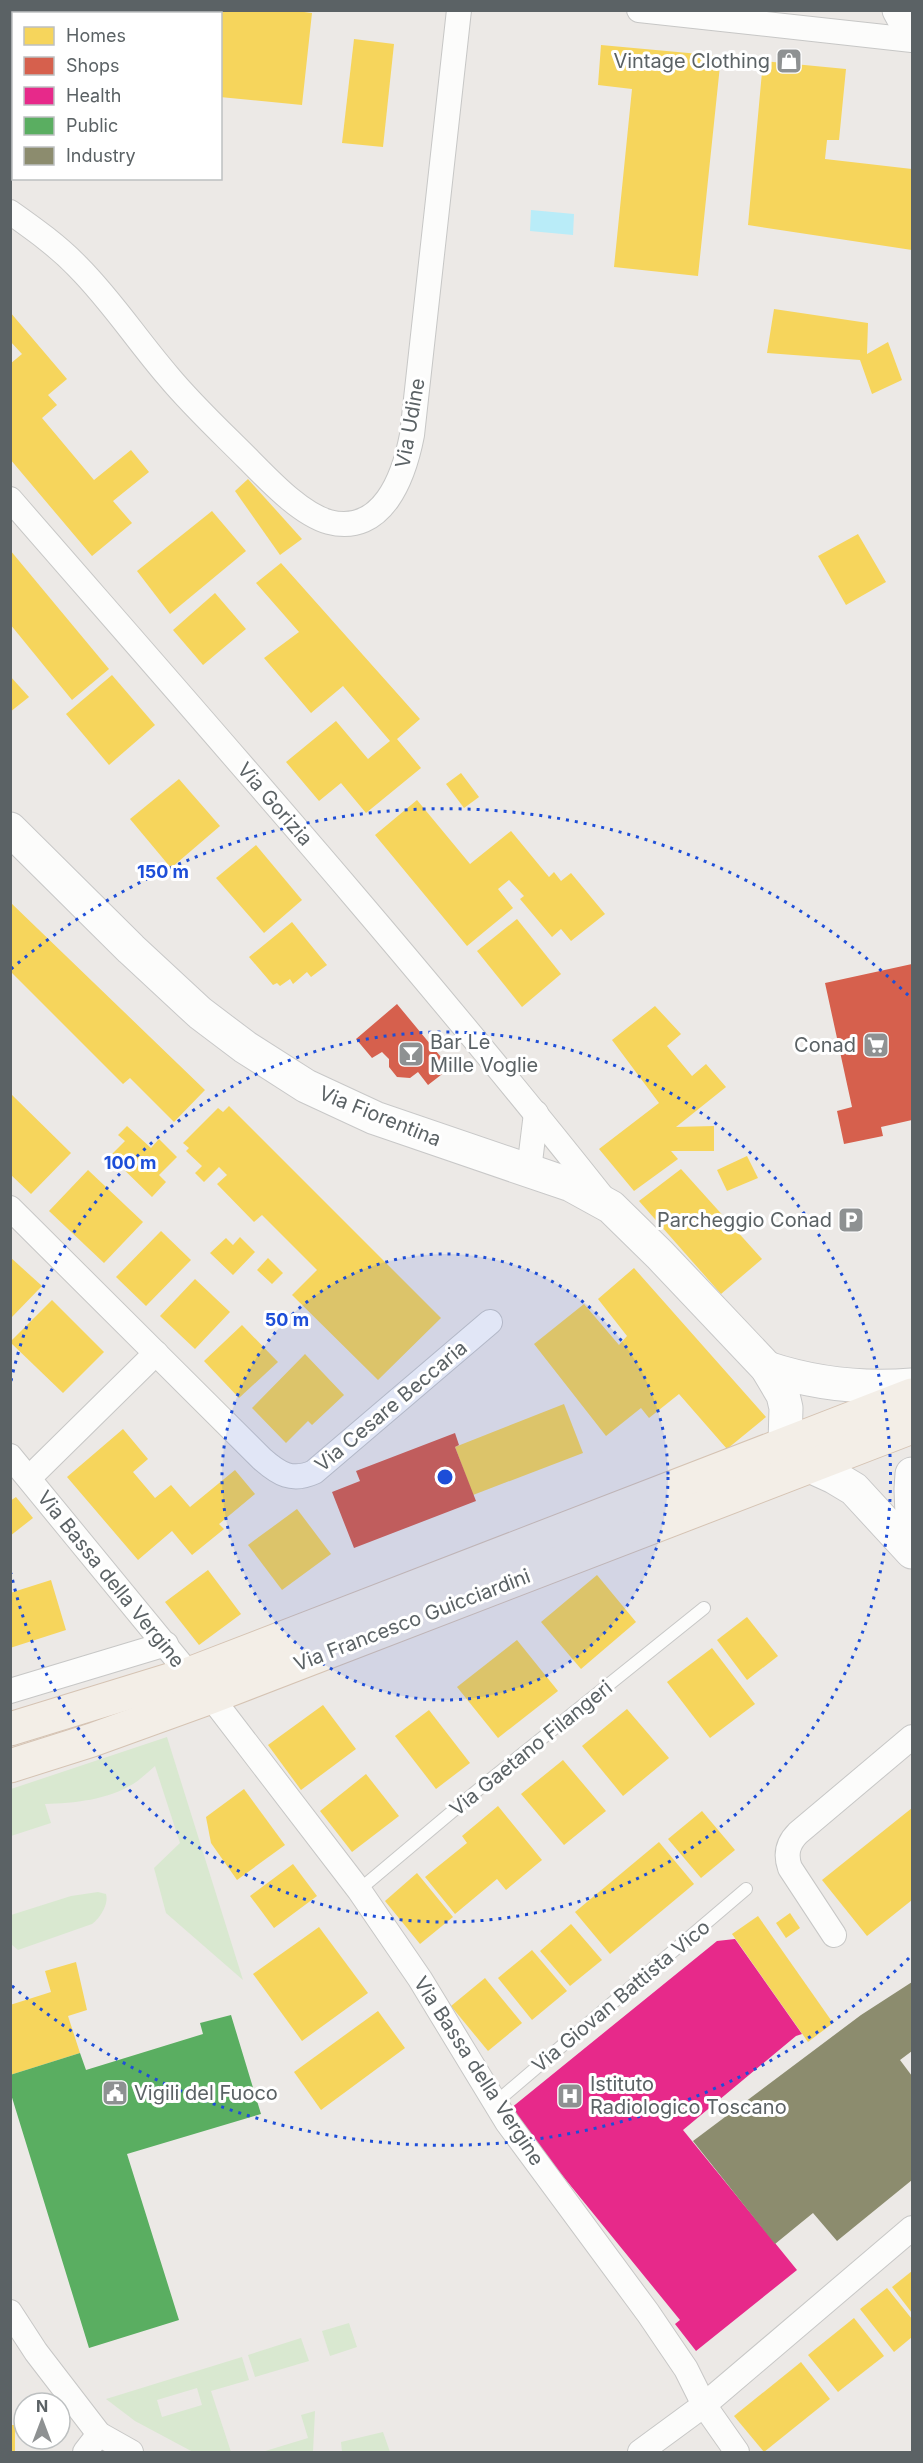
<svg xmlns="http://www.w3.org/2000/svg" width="923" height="2463" font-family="Inter,sans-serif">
  <rect width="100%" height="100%" fill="#ece9e6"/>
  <!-- green -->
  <g fill="#d9e8d0" fill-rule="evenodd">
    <path d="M167,1737L243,1980L166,1913L154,1868L180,1843L155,1766C148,1772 141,1779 133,1784C107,1800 75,1803 45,1804L51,1823L11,1836V1789Z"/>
    <path d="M98,1892L106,1894C109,1904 100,1918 92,1924L18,1950L11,1944V1915L71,1896Z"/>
    <path d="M349,2323L357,2347L330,2356L322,2331Z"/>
    <path d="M301,2338L309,2361L255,2377L248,2355Z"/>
    <path d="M242,2357L249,2380L211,2391L231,2452H193L135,2421L106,2399ZM197,2388L202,2405L162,2417L157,2400Z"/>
    <path d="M315,2411L313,2452H262L308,2438L301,2415Z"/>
    <path d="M383,2432L390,2452H342L341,2442Z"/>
  </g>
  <!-- water -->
  <path fill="#b9ecf8" d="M531,210L574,214L573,235L530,231Z"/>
  <!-- homes -->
  <g fill="#f6d55c">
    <path d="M10,10H70V14H14V146H10Z"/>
    <rect x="80" y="10" width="88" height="4"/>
    <path d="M196,10H289L312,13L302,105L220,97V14H196Z"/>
    <path d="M354,39L394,44L383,147L342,143Z"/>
    <path d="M601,45L721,56L698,276L614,267L632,89L598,85Z"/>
    <path d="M763,61L846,69L839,140H827L825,159L912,169V250L748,225Z"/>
    <path d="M774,309L868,323L867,354L888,342L902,380L872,394L860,360L767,353Z"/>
    <path d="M10,312L67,379L48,395L57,405L42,418L94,480L131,450L149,472L113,501L132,523L92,556L10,459V364L22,354L10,341Z"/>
    <path d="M248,479L302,539L280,555L235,491Z"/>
    <path d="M212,511L246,551L170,614L137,571Z"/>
    <path d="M858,534L886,582L846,605L818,556Z"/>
    <path d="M10,550L109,669L72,700L10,624Z"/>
    <path d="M281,563L420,719L397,739L421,768L366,813L341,783L319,801L286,762L336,721L368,759L390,741L343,686L311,713L264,658L299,632L256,583Z"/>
    <path d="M215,593L246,629L203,665L173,630Z"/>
    <path d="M112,675L155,725L109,765L66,714Z"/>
    <path d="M10,676L29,697L10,712Z"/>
    <path d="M461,773L479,797L464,808L446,784Z"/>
    <path d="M179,779L220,826L171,868L130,819Z"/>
    <path d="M417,800L470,864L511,831L549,877L554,872L561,881L571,873L605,914L571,941L561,929L552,937L520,899L524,896L509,880L498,889L513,908L467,946L375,835Z"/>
    <path d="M256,845L302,900L264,933L216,878Z"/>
    <path d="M10,902L205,1090L174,1122L130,1078L123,1084L10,971Z"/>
    <path d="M517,919L561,974L522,1007L477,951Z"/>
    <path d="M292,922L327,965L311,977L307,972L293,984L290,979L280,986L277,983L273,985L249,957Z"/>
    <path d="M655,1006L681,1034L667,1046L692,1076L706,1064L726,1087L676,1127L714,1126V1151H671L678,1159L634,1191L599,1149L659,1103L612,1040Z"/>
    <path d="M10,1093L71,1153L31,1194L10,1174Z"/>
    <path d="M229,1106L441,1318L378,1380L292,1295L317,1270L262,1215L254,1222L217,1184L227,1175L219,1167L204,1182L195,1173L202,1166L186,1151L189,1148L183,1143L218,1108L223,1112Z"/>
    <path d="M127,1126L151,1148L159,1139L177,1157L159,1175L166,1182L152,1197L110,1156L125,1141L118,1135Z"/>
    <path d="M747,1156L758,1178L727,1191L717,1170Z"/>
    <path d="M681,1169L762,1259L721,1294L639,1201Z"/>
    <path d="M88,1170L143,1222L104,1263L49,1211Z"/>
    <path d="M161,1231L191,1260L146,1306L116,1277Z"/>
    <path d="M240,1237L255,1252L233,1275L210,1253L226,1238L233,1245Z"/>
    <path d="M10,1257L42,1286L10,1319Z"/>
    <path d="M268,1258L283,1273L272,1284L257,1270Z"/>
    <path d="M634,1268L766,1417L727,1449L679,1394L649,1418L641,1408L606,1436L534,1344L584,1304L619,1345L627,1336L598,1299Z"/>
    <path d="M195,1279L230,1312L195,1349L160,1316Z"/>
    <path d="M52,1300L104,1352L63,1393L10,1342Z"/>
    <path d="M242,1325L278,1362L239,1398L204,1361Z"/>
    <path d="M305,1354L344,1395L312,1425L308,1421L286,1443L252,1408Z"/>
    <path d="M564,1404L583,1453L473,1495L455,1447Z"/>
    <path d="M123,1429L148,1459L133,1472L155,1498L171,1485L190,1507L235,1470L255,1494L219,1524L224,1529L192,1555L172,1531L138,1560L67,1477Z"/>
    <path d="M16,1497L33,1518L10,1536V1501Z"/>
    <path d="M297,1509L331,1554L282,1590L248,1545Z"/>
    <path d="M208,1570L241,1614L199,1645L165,1602Z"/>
    <path d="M597,1575L636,1622L581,1669L541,1622Z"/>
    <path d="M51,1580L66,1630L10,1648V1593Z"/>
    <path d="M747,1617L778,1656L747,1680L717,1640Z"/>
    <path d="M517,1640L558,1691L498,1738L457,1687Z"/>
    <path d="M712,1648L755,1704L710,1738L667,1682Z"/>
    <path d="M323,1705L356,1749L301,1790L268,1745Z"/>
    <path d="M627,1709L669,1758L623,1796L582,1746Z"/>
    <path d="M429,1710L470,1763L436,1789L395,1736Z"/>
    <path d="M563,1760L606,1811L564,1845L521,1794Z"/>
    <path d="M366,1774L399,1816L352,1852L320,1811Z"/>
    <path d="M244,1789L285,1845L237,1880L211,1843L206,1817Z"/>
    <path d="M498,1806L542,1860L506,1890L497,1879L455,1914L425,1877L467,1843L462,1836Z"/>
    <path d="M912,1808V1900L867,1936L822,1880Z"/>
    <path d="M702,1811L735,1850L701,1878L668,1839Z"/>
    <path d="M659,1842L694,1884L610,1954L575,1912Z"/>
    <path d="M293,1864L317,1896L274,1928L250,1896Z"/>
    <path d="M417,1873L453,1917L420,1944L385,1901Z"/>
    <path d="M790,1913L800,1928L786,1938L776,1923Z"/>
    <path d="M758,1916L833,2023L808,2042L732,1934Z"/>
    <path d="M571,1924L602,1960L570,1986L540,1951Z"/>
    <path d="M319,1927L368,1993L302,2041L253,1974Z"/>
    <path d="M532,1950L567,1991L532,2020L498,1978Z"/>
    <path d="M76,1962L87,2010L68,2016L80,2053L10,2075V2005L51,1992L45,1971Z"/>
    <path d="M485,1978L522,2023L488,2051L451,2006Z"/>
    <path d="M378,2011L405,2048L321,2110L294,2072Z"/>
    <path d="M912,2271V2313L892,2287Z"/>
    <path d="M887,2288L912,2319V2337L894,2352L860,2309Z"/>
    <path d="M854,2318L884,2356L838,2392L808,2355Z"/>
    <path d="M801,2362L830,2399L764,2452L734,2416Z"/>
    <rect x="10" y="2425" width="5" height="27"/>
  </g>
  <!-- shops -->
  <g fill="#d6604d">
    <path d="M912,964V1120L881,1127L883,1136L844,1144L837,1111L852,1107L825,983Z"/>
    <path d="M397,1004L450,1068L428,1085L418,1072L410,1078L397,1077L389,1067V1059L382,1052L372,1058L356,1039Z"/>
    <path d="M455,1433L459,1445L455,1447L476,1501L354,1548L332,1492L360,1481L356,1471Z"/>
  </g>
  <!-- health -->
  <path fill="#e7298a" d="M735,1939L802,2034L796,2036L683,2130L797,2270L696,2351L675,2324L680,2320L535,2142L506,2112L717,1941Z"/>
  <!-- public -->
  <path fill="#5aae61" d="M231,2015L261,2114L127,2154L179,2320L89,2348L10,2091V2075L80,2053L86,2070L203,2034L200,2023Z"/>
  <!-- industry -->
  <path fill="#8c8c6e" d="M912,1982V2051L900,2060L912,2076V2180L837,2241L813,2213L775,2244L693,2141L861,2015Z"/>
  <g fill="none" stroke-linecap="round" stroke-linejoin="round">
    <!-- lane casing -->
    <g stroke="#c7c7c6" stroke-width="14">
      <g id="lane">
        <path d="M359,1890L485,1784L704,1608"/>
        <path d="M495,2103L746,1889"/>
      </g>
    </g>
    <!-- street casing -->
    <g stroke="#c7c7c6" stroke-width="26">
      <g id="street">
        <path d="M639,10L912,40"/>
        <path d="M10,212C34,229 58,246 78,267C111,300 137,340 168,376C192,405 220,431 247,458C268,479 300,514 329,522C383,536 404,476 412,435L459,10"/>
        <path d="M10,499C211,730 414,959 604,1199"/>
        <path d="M529,1170L536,1113"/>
        <path d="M10,1208L262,1459C279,1474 292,1482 314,1472L490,1322"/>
        <path d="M10,1456L189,1674"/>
        <path d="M29,1478L156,1353"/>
        <path d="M10,1691L166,1644"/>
        <path d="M211,1697L359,1890L420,1979L507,2122L648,2313L686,2369L704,2405L737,2452"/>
        <path d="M834,1935L790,1868C785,1854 788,1843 798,1833L912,1737"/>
        <path d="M10,2312L36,2352L99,2434L131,2452"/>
        <path d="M85,2452L99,2434"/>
        <path d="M640,2452L704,2405L912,2228"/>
      </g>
    </g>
    <!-- secondary casing -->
    <g stroke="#c8c8c8" stroke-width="35">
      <g id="secondary">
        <path d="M899,10L912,34"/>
        <path d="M10,829L131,949L200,1013L245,1047L306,1086L375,1118L571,1185L611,1207L660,1255L767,1368L783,1395L786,1408L785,1443"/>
        <path d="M767,1368C815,1384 862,1389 912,1385"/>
        <path d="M812,1467L834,1477L854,1489L912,1552"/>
        <path d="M912,1474L911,1489L912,1515"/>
      </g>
    </g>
    <!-- primary casing -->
    <g stroke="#d5c3b3" stroke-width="35">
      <g id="primary">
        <path d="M10,1729L189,1674L912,1395"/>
        <path d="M10,1766L92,1740L211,1697L912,1427"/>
      </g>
    </g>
    <!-- lane -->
    <use href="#lane" stroke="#fcfcfb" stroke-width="12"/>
    <!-- street -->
    <use href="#street" stroke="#fcfcfb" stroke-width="24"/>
    <!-- secondary -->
    <use href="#secondary" stroke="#fcfcfb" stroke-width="33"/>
    <!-- primary -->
    <use href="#primary" stroke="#f3eee7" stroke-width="33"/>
  </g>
  <!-- distance rings -->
  <circle cx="445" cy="1477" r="223" fill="#1d4ed8" fill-opacity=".12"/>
  <g fill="none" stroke="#1d4ed8" stroke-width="3" stroke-dasharray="3 6">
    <circle cx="445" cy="1477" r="223"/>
    <path d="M11 1381A445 445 0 1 1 11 1573"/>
    <path d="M909 1958A668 668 0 0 1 11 1985M11 969A668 668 0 0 1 909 996"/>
  </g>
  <!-- icons -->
  <defs>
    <g id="shop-square" transform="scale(1.35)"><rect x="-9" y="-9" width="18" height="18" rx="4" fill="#8e9192" stroke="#fff"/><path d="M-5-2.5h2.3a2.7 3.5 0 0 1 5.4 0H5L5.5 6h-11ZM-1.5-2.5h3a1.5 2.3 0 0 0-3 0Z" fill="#fff"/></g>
    <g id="supermarket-square" transform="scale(1.35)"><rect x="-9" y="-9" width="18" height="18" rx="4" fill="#8e9192" stroke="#fff"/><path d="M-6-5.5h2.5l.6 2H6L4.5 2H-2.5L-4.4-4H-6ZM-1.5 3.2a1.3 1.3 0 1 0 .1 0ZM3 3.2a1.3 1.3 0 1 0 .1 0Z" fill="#fff"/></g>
    <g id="bar-square" transform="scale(1.35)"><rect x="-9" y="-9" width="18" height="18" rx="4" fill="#8e9192" stroke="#fff"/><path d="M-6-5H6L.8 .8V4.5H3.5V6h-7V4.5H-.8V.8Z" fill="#fff"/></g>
    <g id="parking-square" transform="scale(1.35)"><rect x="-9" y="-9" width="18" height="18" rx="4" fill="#8e9192" stroke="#fff"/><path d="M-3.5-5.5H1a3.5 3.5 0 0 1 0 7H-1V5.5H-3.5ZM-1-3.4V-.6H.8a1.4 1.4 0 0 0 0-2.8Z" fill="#fff"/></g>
    <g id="civic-square" transform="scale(1.35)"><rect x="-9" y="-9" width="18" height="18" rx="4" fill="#8e9192" stroke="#fff"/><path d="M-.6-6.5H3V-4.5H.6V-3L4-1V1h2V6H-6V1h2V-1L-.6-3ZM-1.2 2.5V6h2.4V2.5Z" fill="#fff"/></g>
    <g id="hospital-square" transform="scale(1.35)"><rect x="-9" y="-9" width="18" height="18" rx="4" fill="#8e9192" stroke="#fff"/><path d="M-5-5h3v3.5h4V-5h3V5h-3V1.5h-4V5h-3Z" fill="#fff"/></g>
  </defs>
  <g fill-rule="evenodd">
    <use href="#shop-square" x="789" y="61"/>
    <use href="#supermarket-square" x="876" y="1045"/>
    <use href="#bar-square" x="411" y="1054"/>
    <use href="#parking-square" x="851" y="1220"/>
    <use href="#civic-square" x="115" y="2093"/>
    <use href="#hospital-square" x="570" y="2096"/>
  </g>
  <g text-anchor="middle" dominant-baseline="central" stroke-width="6" stroke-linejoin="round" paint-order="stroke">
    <!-- poi labels -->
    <g font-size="20" fill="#5b6265" stroke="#fff" text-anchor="end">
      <text x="770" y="61">Vintage Clothing</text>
      <text x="430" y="1042" text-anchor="start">Bar Le<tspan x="430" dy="23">Mille Voglie</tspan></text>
      <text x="856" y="1045">Conad</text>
      <text x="832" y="1220">Parcheggio Conad</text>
      <text x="590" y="2084" text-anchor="start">Istituto<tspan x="590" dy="23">Radiologico Toscano</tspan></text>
      <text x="134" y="2093" text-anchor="start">Vigili del Fuoco</text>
    </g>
    <!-- street labels -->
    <g font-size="20" fill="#5b6265" stroke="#fff">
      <text transform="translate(410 423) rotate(-80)">Via Udine</text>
      <text transform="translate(275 804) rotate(49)">Via Gorizia</text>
      <text transform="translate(380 1116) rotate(22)">Via Fiorentina</text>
      <text transform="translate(391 1406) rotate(-40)">Via Cesare Beccaria</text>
      <text transform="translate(111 1579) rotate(51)">Via Bassa della Vergine</text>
      <text transform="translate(412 1620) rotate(-21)">Via Francesco Guicciardini</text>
      <text transform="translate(531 1748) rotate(-39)">Via Gaetano Filangeri</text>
      <text transform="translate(621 1996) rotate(-40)">Via Giovan Battista Vico</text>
      <text transform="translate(479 2071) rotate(57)">Via Bassa della Vergine</text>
    </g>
  </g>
  <circle cx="445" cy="1477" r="9" fill="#1d4ed8" stroke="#fff" stroke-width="3"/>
  <g font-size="18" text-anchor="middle" font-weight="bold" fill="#1d4ed8" stroke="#fff" stroke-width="6" stroke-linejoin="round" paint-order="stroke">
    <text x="163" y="878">150 m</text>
    <text x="130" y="1169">100 m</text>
    <text x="287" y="1326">50 m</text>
  </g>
  <!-- border -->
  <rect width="923" height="2463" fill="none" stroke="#5b6265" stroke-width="24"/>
  <!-- legend -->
  <rect x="12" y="12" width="210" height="168" fill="#ffffff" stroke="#bdc0c1" stroke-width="1.5"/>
  <rect x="24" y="27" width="30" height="18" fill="#f6d55c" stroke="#bdc0c1" stroke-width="1.5"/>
  <text x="66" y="42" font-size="18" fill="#5b6265">Homes</text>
  <rect x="24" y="57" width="30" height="18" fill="#d6604d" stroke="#bdc0c1" stroke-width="1.5"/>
  <text x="66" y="72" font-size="18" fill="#5b6265">Shops</text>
  <rect x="24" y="87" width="30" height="18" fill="#e7298a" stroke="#bdc0c1" stroke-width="1.5"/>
  <text x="66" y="102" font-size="18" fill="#5b6265">Health</text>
  <rect x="24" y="117" width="30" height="18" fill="#5aae61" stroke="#bdc0c1" stroke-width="1.5"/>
  <text x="66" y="132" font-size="18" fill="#5b6265">Public</text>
  <rect x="24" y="147" width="30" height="18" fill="#8c8c6e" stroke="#bdc0c1" stroke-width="1.5"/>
  <text x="66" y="162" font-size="18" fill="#5b6265">Industry</text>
  <!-- north arrow -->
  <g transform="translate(42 2421)"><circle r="28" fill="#ffffff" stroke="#bdc0c1" stroke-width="1.5"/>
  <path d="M0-4.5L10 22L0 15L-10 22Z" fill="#8e9192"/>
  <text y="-9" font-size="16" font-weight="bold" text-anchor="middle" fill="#5b6265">N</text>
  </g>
</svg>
